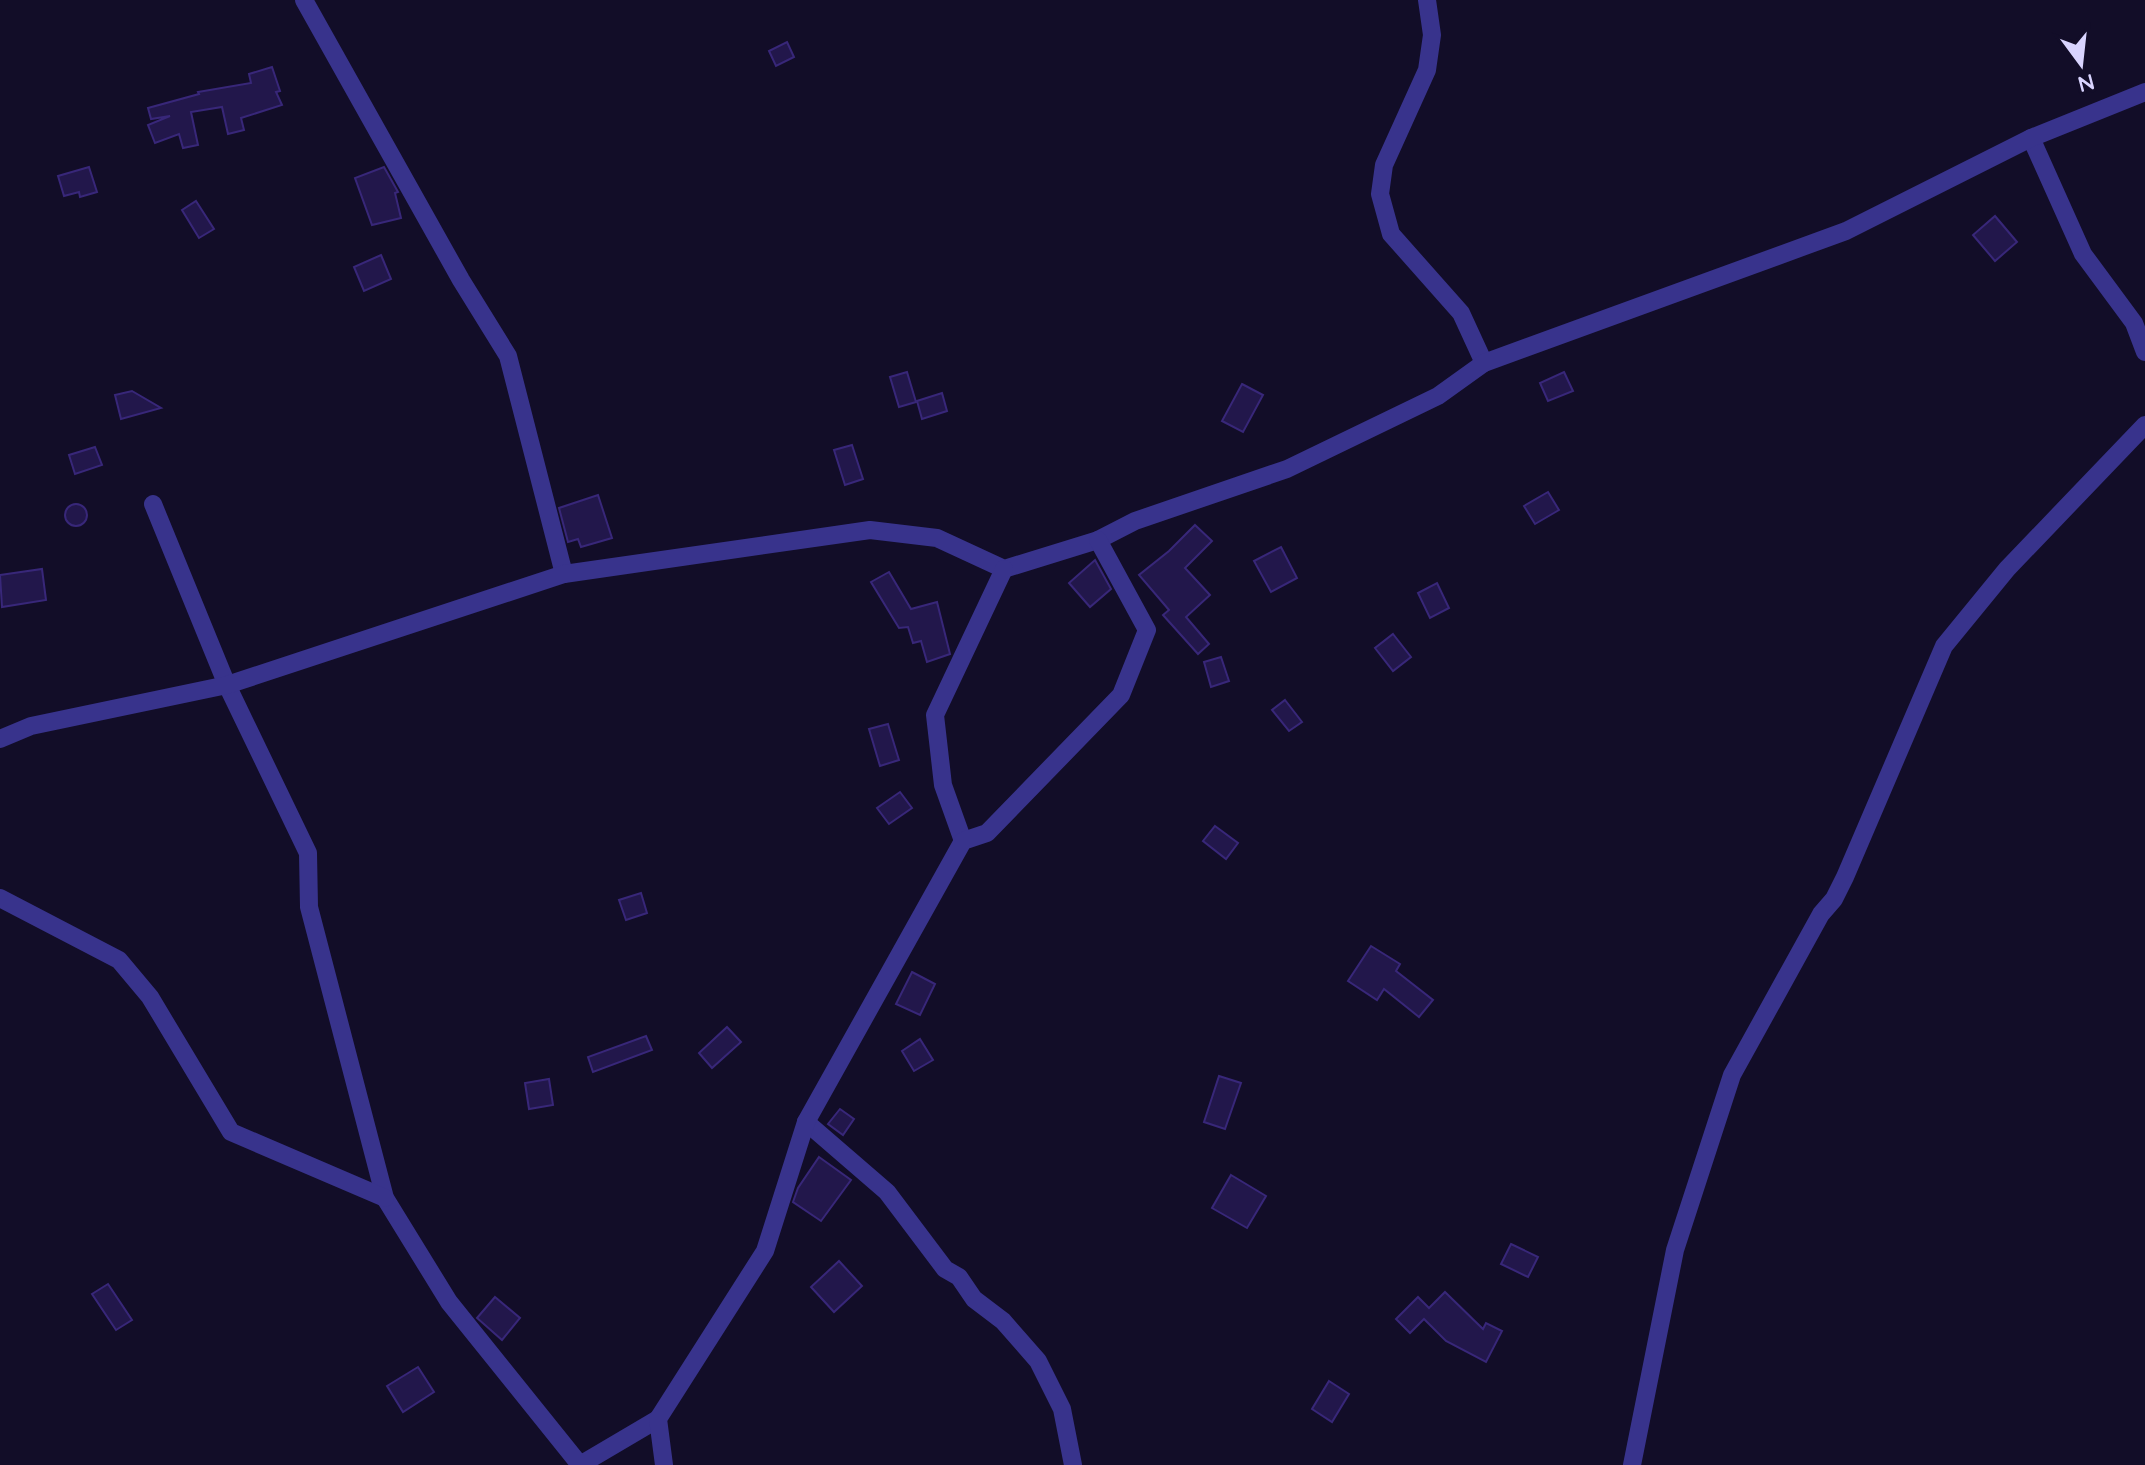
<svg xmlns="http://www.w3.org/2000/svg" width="2145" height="1465" font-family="Quicksand,sans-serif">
  <rect width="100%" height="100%" fill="#120d28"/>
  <!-- building -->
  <g fill="#22174b" stroke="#382779" stroke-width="2">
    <path d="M787,42L794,57L776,66L769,51Z"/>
    <path d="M272,67L280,91L276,92L282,105L241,118L244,130L228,134L222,107L191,112L198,145L183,148L179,134L155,143L148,125L170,116L151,119L148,108L199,94L198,92L251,83L249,74Z"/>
    <path d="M89,167L97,192L80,197L79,192L64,196L58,176Z"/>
    <path d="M384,167L398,192L395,193L401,218L372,225L355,178Z"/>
    <path d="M196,201L214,229L199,238L182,210Z"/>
    <path d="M1995,216L2017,242L1995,261L1973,235Z"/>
    <path d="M381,255L391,279L364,291L354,267Z"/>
    <path d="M907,372L916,402L899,407L890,377Z"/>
    <path d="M1564,372L1573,391L1548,401L1540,383Z"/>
    <path d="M1242,384L1263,395L1243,432L1222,421Z"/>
    <path d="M132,391L161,408L121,419L115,395Z"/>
    <path d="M942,393L947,411L922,419L917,401Z"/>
    <path d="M852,445L863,479L845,485L834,450Z"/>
    <path d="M95,447L102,465L75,474L69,455Z"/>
    <path d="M1548,492L1559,510L1535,524L1524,506Z"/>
    <path d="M598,495L612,538L581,547L578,539L568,542L559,508Z"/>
    <circle cx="76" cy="515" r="11"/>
    <path d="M1195,525L1212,541L1185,568L1210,595L1186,617L1209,644L1198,654L1163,615L1169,610L1139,575L1169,551Z"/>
    <path d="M1281,547L1297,578L1271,592L1254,561Z"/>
    <path d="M1095,560L1111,589L1090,607L1069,583Z"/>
    <path d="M42,569L46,600L2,607L0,575Z"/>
    <path d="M889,572L911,609L937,602L950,654L927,662L921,641L913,643L908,627L899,628L871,582Z"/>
    <path d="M1437,583L1449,608L1430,618L1418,593Z"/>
    <path d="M1393,634L1411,657L1393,671L1375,648Z"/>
    <path d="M1221,657L1229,681L1211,687L1204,662Z"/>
    <path d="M1285,700L1302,722L1289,731L1272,710Z"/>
    <path d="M888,724L899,760L880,766L869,729Z"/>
    <path d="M900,792L912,808L889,824L877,808Z"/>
    <path d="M1215,826L1238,843L1226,859L1203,841Z"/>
    <path d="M641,893L647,913L626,920L619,900Z"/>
    <path d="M1371,946L1400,964L1396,971L1433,1000L1419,1017L1384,989L1377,1000L1348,981Z"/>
    <path d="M912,972L935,984L920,1015L896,1004Z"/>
    <path d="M727,1027L741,1042L712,1068L699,1053Z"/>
    <path d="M646,1036L652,1050L593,1072L588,1057Z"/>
    <path d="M920,1039L933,1060L914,1071L902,1051Z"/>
    <path d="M1219,1076L1241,1083L1225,1129L1204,1122Z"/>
    <path d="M549,1079L553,1105L529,1109L525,1083Z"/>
    <path d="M840,1109L854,1119L843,1135L828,1124Z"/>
    <path d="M819,1157L851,1180L821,1221L793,1202L798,1188Z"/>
    <path d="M1231,1175L1266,1196L1247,1228L1212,1208Z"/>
    <path d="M1511,1244L1538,1257L1528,1277L1501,1264Z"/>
    <path d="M839,1261L862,1286L834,1312L811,1287Z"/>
    <path d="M108,1284L132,1320L116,1330L92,1294Z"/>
    <path d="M1445,1292L1483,1329L1486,1323L1502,1331L1486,1362L1446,1341L1424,1319L1410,1333L1396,1319L1418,1297L1429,1308Z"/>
    <path d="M495,1297L520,1318L502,1340L477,1318Z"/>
    <path d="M418,1367L434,1392L403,1412L387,1386Z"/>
    <path d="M1329,1381L1349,1394L1332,1422L1312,1409Z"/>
  </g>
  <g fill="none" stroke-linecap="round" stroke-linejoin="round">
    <!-- minor -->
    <g stroke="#38338c" stroke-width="18">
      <path d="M304,0L461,280L508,356L564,574"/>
      <path d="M1427,0L1432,35L1427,70L1384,165L1380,194L1391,234L1461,313L1484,363"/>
      <path d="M2031,138L2083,254L2134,323L2145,352"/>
      <path d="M153,504L227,685L308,853L309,907L385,1198L449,1302L580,1465L658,1419"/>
      <path d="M0,739L31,726L227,685L564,574L870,530L937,538L1004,569L1098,540L1135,521L1287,469L1438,396L1484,363L1846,231L2031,138L2145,92"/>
      <path d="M963,841L943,785L935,715L1004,569"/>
      <path d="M0,898L119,960L150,997L231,1132L385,1198"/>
      <path d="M806,1122L887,1192L945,1269L959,1277L974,1299L1003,1321L1038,1361L1062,1409L1073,1465"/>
      <path d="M664,1465L658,1419L765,1251L806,1122L963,841L987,833L1121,695L1147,630L1098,540"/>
      <path d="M1632,1465L1675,1250L1732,1075L1821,914L1834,899L1845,877L1944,646L2007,569L2145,425"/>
    </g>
  </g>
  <!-- north arrow -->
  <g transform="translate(2081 64) rotate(165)" stroke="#120d28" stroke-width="6" paint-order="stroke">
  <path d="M0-6L14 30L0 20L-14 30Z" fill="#d9d4ff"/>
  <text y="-12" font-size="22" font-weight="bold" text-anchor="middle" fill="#d9d4ff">N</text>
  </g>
</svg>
